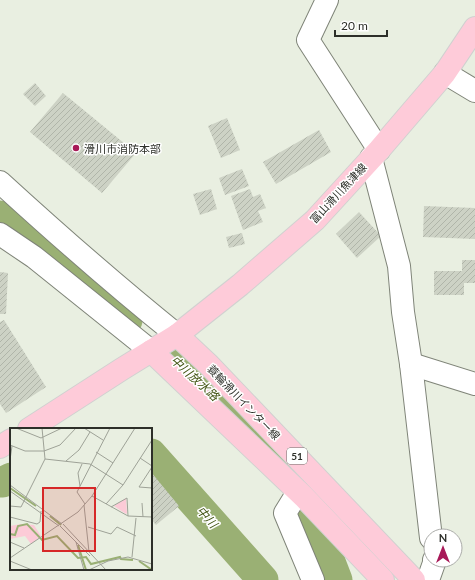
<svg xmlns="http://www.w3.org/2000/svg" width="475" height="580" font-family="Lato,'Noto Sans JP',sans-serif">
  <defs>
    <pattern id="building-hatch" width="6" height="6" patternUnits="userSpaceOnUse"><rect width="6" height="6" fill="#cdd2c5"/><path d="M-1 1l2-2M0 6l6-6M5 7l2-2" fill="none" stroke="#b0b5a9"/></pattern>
  </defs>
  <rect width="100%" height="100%" fill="#e9efe1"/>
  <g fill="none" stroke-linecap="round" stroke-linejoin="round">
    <!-- river -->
    <g stroke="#9ab074" stroke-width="31">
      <path d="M0,216L46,250L127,320"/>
      <path d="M171,357L194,377L295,471L337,580"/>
      <path d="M151,454L263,580"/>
      <path d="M0,482H3L11,478"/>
    </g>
  </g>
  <!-- building -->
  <g fill="url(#building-hatch)">
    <path d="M35,83L46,96L35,106L23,94Z"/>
    <path d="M63,93L136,153L102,193L30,132Z"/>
    <path d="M227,118L240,150L221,158L208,126Z"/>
    <path d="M319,130L331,152L276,184L263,162Z"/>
    <path d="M242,169L249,186L225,195L219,178Z"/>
    <path d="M211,189L217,209L200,215L193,194Z"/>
    <path d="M250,189L253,197L260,194L266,208L258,211L263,222L243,230L231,196Z"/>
    <path d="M424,206L475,208V239L423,237Z"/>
    <path d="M359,212L381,236L357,258L336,234Z"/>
    <path d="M242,233L245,244L229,248L226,237Z"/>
    <path d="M462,260H475V283H464V295H434V271H462Z"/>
    <path d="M0,272L8,273L6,314H0Z"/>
    <path d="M4,320L46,387L6,413L0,404V322Z"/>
    <path d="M151,472L179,506L156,525L151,519Z"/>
  </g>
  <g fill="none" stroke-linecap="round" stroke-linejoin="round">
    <!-- minor casing -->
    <g stroke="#7f8478" stroke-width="24">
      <g id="minor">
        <path d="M327,0L308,40L379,150"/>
        <path d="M445,73L475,91"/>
        <path d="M371,158L399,266L403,312L411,364L431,538"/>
        <path d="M0,182C58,235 116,286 177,335"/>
        <path d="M0,234L34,257L151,351"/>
        <path d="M411,364L475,384"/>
        <path d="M298,492L285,513L313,580"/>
        <path d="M428,580L434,563V560"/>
      </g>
    </g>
    <!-- major casing -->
    <g stroke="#d1d1d0" stroke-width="24">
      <g id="major">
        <path d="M177,335L209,365L414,580"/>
        <path d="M151,351L304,497L383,580"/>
        <path d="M29,429L122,369L177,335L240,285L315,220L379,150L445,73L475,28"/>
        <path d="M0,447L11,440"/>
      </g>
    </g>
    <!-- minor -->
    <use href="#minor" stroke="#fff" stroke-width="22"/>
    <!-- major -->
    <use href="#major" stroke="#fecbd9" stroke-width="22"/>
  </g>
  <!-- markers -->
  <circle fill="#a81958" stroke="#fff" stroke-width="1.5" cx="76" cy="148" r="4"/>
  <g text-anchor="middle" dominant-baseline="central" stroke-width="3" stroke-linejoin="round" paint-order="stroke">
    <!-- shield labels -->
    <rect fill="#fff" stroke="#6c6d69" stroke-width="1" x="287" y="448" width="20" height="16" rx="3"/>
    <g font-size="10" font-weight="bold" fill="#2d2f29">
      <text x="297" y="456">51</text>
    </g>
    <!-- poi labels -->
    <g font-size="11" fill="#2d2f29" stroke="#fff" text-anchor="start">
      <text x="84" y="148">滑川市消防本部</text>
    </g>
    <!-- street labels -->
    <g font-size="11" fill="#2d2f29" stroke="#fff">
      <text transform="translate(338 193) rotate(-47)">富山滑川魚津線</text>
      <text transform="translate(244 402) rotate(46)">蓑輪滑川インター線</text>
    </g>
    <!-- water labels -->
    <g font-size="12" font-style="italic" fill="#425514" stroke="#fff">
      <text transform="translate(195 378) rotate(42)">中川放水路</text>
      <text transform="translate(207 517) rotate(48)">中川</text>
    </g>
  </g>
  <!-- overview -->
  <g transform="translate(10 428)">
    <rect width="142" height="142" fill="#e9efe1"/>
    <path d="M116,70L117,85L116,86L104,78Z" fill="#fccbd7"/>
    <path d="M11,96L24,97L31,108L21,116L15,108L0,111V98Z" fill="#fccbd7"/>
    <path fill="none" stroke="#9ab074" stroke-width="2" d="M0,60L26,78M40,88L51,97M0,106L5,107L8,98L17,96L32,112L47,108L68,130L76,129L81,136L110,129L111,131L123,132M68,117L76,142M129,133L142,142"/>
    <path fill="none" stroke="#9ea297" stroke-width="1" d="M6,0L31,10L52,0M74,0L93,12M0,17L15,23H34L50,17L66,0M86,24L103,35M130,30L142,38M35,31L80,36L113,57L142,12M0,32L2,18M56,33L69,22L80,4M142,39L129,59L142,60M0,57L52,96M70,58L68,45L72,36M0,63L49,98M82,68L118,88L142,89M132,75L133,89M75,76L67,64L100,0M96,76L113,57M74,77L79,124M0,78L11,79L35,31L32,0M101,79L117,70L118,88M0,89L27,96L30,94L31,83M53,96L96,142M50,98L80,128M78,99L101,106L107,99L126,108M0,114L14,120M66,114L74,142M122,129L126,90M0,130L68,84L82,68L125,0M0,133L22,142M79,142L98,133L118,129L142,136"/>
    <path fill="#d62828" fill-opacity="0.15" stroke="#d62828" stroke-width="2" d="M33,60H85V123H33Z"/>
    <rect width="142" height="142" fill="none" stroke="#2d2f29" stroke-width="2"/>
  </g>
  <!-- north arrow -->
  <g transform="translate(443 548)"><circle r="19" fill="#ffffff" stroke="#abaca9"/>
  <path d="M0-3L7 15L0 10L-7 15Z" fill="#a81958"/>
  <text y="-6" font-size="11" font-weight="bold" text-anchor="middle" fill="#2d2f29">N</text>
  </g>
  <!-- scale -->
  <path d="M335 30v6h52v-6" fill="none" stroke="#2d2f29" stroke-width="2"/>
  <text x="341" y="30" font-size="12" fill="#2d2f29" stroke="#ffffff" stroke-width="3" paint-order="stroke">20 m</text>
</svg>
